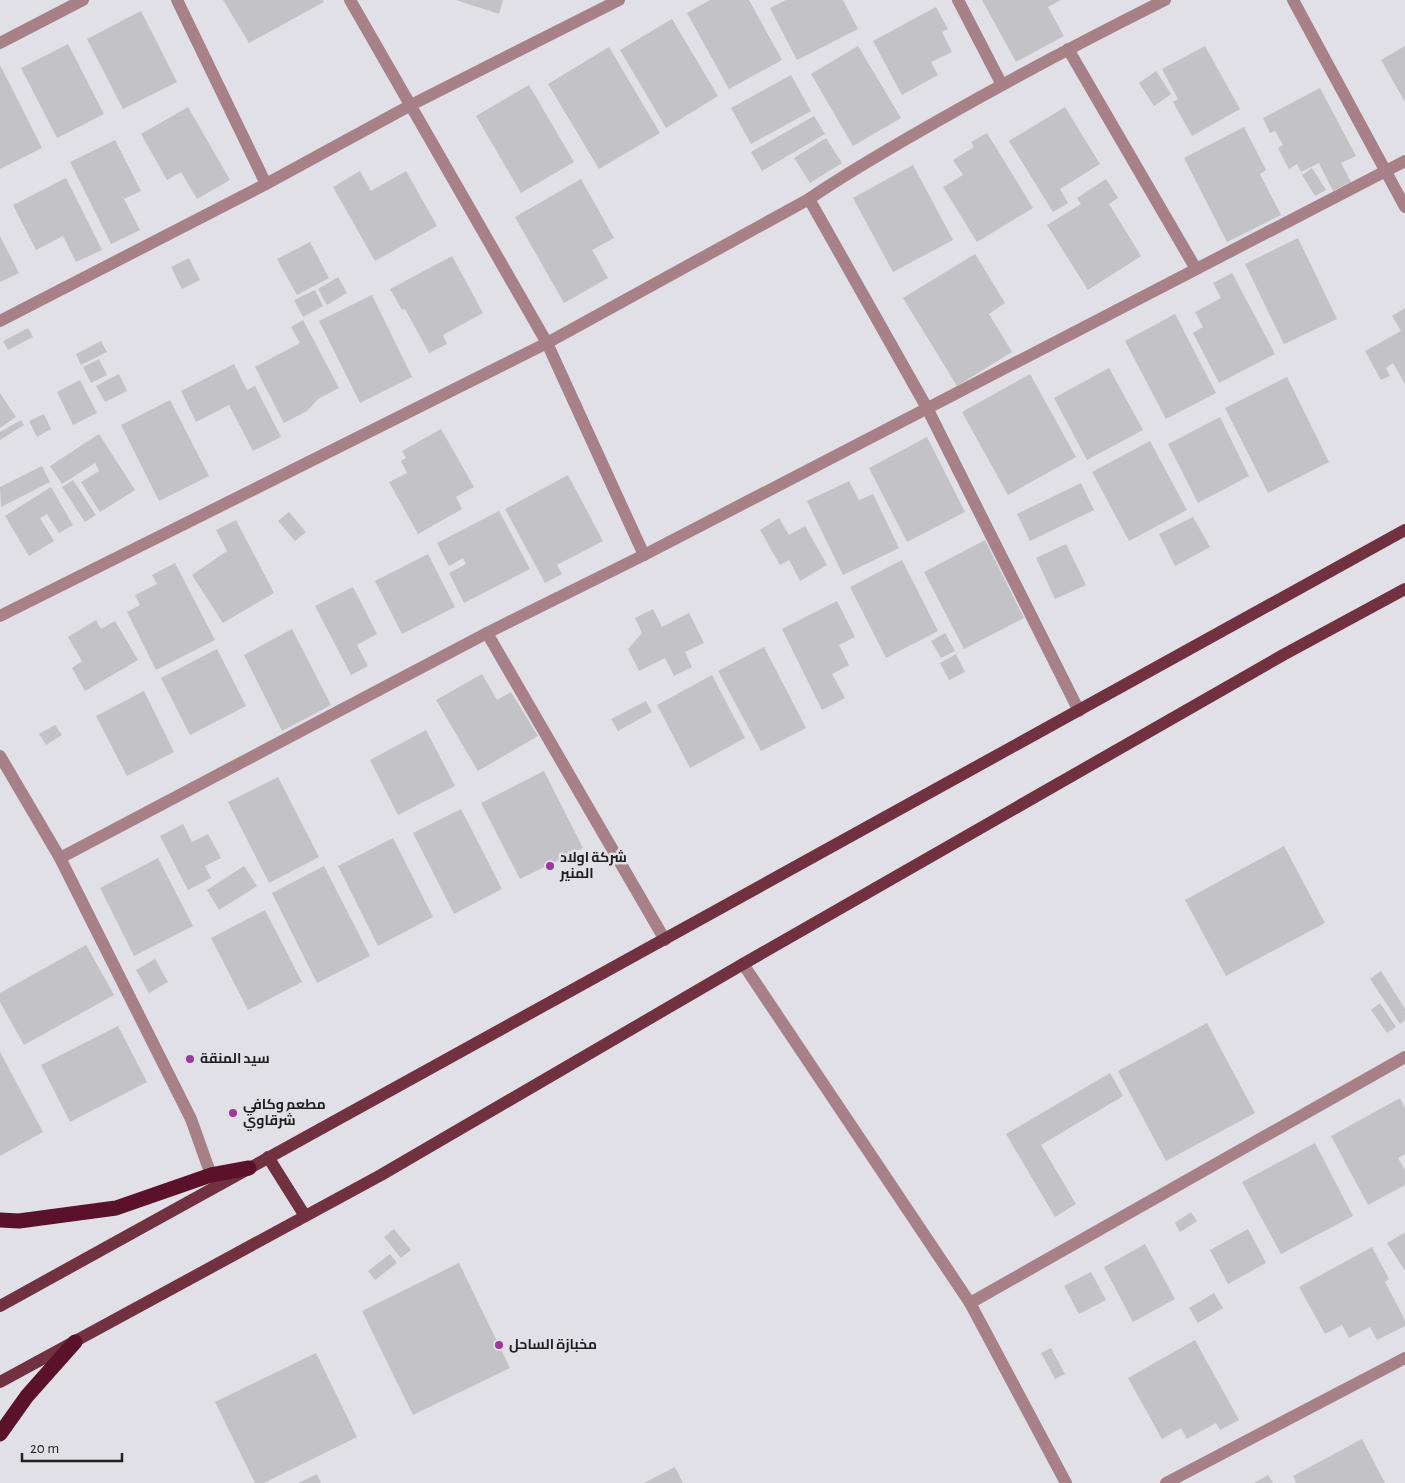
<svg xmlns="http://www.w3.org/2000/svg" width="1405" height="1483" font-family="'Alegreya Sans',Cairo,sans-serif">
  <rect width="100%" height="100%" fill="#e0e0e6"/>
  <!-- building -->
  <g fill="#c2c2c7">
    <path d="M223,0H323L324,2L249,43Z"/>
    <path d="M456,0H503L499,14Z"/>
    <path d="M710,0H749L782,60L729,89L687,13Z"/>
    <path d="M786,0H843L858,29L797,60L770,8Z"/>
    <path d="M982,0H1061L1048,7L1064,36L1016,62Z"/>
    <path d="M936,7L948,29L942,32L952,52L931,62L938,75L902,95L873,41Z"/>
    <path d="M141,11L177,82L123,109L87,39Z"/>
    <path d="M672,19L718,96L666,128L620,50Z"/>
    <path d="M68,44L104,114L57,138L21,68Z"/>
    <path d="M858,46L901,118L853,146L811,74Z"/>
    <path d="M1205,46L1240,109L1192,136L1173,102L1178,99L1162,69Z"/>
    <path d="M1405,46V102L1381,60Z"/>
    <path d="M609,47L660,133L599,169L548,84Z"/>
    <path d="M0,65L42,148L0,169Z"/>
    <path d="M1156,71L1171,94L1154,106L1139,83Z"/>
    <path d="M791,75L811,111L751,144L731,108Z"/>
    <path d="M529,85L574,162L521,193L476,116Z"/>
    <path d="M1320,88L1356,156L1341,163L1351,182L1333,191L1319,163L1301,172L1297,164L1289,169L1278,148L1283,145L1275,131L1270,133L1263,118Z"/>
    <path d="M188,107L230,180L197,199L181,172L167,180L141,134Z"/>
    <path d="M1065,107L1100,164L1060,189L1068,203L1053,212L1009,141Z"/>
    <path d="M814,116L825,134L762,171L751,152Z"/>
    <path d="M1244,127L1266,170L1260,174L1281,215L1227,242L1184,158Z"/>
    <path d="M987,133L1033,208L977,242L943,187L963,175L953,160L974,147L971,142Z"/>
    <path d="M826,138L842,163L810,183L794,158Z"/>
    <path d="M115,140L141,191L124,199L140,230L111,244L70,162Z"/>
    <path d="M913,165L953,240L893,272L853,198Z"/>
    <path d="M1312,168L1326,190L1315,196L1302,175Z"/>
    <path d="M360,171L371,191L406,171L437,226L375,261L333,187Z"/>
    <path d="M66,178L102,250L76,262L63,236L36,250L13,205Z"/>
    <path d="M581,179L614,238L592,250L608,278L564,303L515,217Z"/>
    <path d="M1106,179L1118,198L1109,204L1141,256L1088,290L1047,225L1081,204L1077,198Z"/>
    <path d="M0,236L19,273L0,282Z"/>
    <path d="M1298,238L1337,319L1284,344L1245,264Z"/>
    <path d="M310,242L329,278L297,295L277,259Z"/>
    <path d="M975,254L1005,303L989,314L1012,352L957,386L903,298Z"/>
    <path d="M452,256L483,313L443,335L447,344L429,353L405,309L402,310L390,289Z"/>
    <path d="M189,258L200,280L182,289L171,267Z"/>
    <path d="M1232,273L1275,354L1219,383L1193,333L1203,327L1195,312L1221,298L1213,283Z"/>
    <path d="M338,277L347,293L327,305L318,289Z"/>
    <path d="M315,290L323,306L303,317L294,300Z"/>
    <path d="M372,295L412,377L360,403L319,321Z"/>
    <path d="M1405,308V384L1393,363L1386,368L1390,376L1381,380L1365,351L1401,331L1392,316Z"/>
    <path d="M1175,314L1216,393L1166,419L1125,341Z"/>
    <path d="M303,320L339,388L318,399L307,411L284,423L255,367L300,343L291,327Z"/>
    <path d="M28,328L33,337L8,350L3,341Z"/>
    <path d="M101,341L107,352L81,365L76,354Z"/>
    <path d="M99,359L107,375L91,383L83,367Z"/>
    <path d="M234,364L247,390L255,386L281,437L253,451L229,405L196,422L181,391Z"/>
    <path d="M1109,368L1143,430L1087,460L1054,398Z"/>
    <path d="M119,374L127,391L105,402L96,386Z"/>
    <path d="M1030,374L1076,457L1008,495L962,412Z"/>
    <path d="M1287,377L1329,462L1268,493L1225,408Z"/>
    <path d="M80,380L97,413L73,425L57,392Z"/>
    <path d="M0,393L16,417L0,428Z"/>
    <path d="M170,400L209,476L159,501L121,425Z"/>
    <path d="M44,414L51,429L37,437L29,421Z"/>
    <path d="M1220,417L1249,476L1198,503L1168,444Z"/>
    <path d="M21,420L24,425L0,440V432Z"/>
    <path d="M441,429L474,487L456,497L462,509L418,534L389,482L407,473L401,461L406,458L402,451Z"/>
    <path d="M99,434L135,490L100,512L81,482L99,471L95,463L62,484L50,466Z"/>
    <path d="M927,437L965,512L907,542L869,468Z"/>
    <path d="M1150,441L1187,510L1129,541L1092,472Z"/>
    <path d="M42,466L50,482L1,507L0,487Z"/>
    <path d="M568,475L603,541L557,565L562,574L545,583L505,509Z"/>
    <path d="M73,480L96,515L85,522L62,487Z"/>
    <path d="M849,481L859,500L873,494L899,548L843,575L807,501Z"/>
    <path d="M1081,483L1094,510L1030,541L1017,514Z"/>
    <path d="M51,487L73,525L59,533L47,514L40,518L54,541L29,556L5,516Z"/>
    <path d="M499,511L530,569L464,603L449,573L466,564L463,558L449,566L437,543Z"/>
    <path d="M289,512L306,532L295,541L278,521Z"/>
    <path d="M1193,517L1210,547L1175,566L1159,534Z"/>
    <path d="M779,518L789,535L805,526L827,565L800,581L789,560L780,565L760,530Z"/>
    <path d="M236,520L274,593L223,623L192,575L227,551L216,530Z"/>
    <path d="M985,540L1024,618L964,649L924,572Z"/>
    <path d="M1066,544L1086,585L1055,599L1036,558Z"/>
    <path d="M428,554L455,607L402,634L375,581Z"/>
    <path d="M902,560L938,631L886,658L850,587Z"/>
    <path d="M175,563L215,640L156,670L127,612L140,605L135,595L157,584L152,575Z"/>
    <path d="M353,587L377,634L357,645L368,666L351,675L315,606Z"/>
    <path d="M837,601L855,637L839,645L849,665L832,674L845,698L822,710L782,629Z"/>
    <path d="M653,609L662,627L689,613L704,643L685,652L692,667L674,676L665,658L639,671L628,649L642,633L635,618Z"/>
    <path d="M96,620L101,629L115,621L138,660L85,691L72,668L82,661L68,637Z"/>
    <path d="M292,629L331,705L282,731L244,655Z"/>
    <path d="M945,633L955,651L941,658L931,641Z"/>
    <path d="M764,647L806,728L761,751L718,671Z"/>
    <path d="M217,649L246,706L190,735L161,678Z"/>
    <path d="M956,654L965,672L949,680L940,663Z"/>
    <path d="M482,674L497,700L511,692L538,736L478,771L436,700Z"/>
    <path d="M712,675L745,738L690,768L657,705Z"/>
    <path d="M144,691L174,752L127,776L96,716Z"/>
    <path d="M646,701L652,712L618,731L611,719Z"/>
    <path d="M55,725L62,735L46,745L39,734Z"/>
    <path d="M426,730L455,786L398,815L370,760Z"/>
    <path d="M544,771L583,848L520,879L481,803Z"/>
    <path d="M278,777L319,857L269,883L228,802Z"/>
    <path d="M461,809L502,889L454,914L413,833Z"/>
    <path d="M183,824L192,842L208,834L221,858L205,866L211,878L188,890L160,836Z"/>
    <path d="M393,838L433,917L378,946L338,866Z"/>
    <path d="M1284,846L1325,923L1226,976L1185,900Z"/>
    <path d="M158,858L193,926L134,956L100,888Z"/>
    <path d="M244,866L257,886L219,910L207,890Z"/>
    <path d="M324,866L370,956L317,983L272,893Z"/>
    <path d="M265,910L302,982L248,1010L211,938Z"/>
    <path d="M86,945L114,995L24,1045L0,1002V993Z"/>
    <path d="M155,959L168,982L149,993L136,970Z"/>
    <path d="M1381,971L1405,1009V1020L1400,1024L1370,979Z"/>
    <path d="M1380,1003L1396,1027L1387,1033L1371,1010Z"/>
    <path d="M1207,1023L1255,1113L1166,1161L1118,1071Z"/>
    <path d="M118,1026L147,1082L70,1122L41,1065Z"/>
    <path d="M0,1052L43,1132L0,1156Z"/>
    <path d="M1110,1073L1123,1096L1041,1145L1076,1204L1055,1217L1006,1134Z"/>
    <path d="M1400,1098L1405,1108V1154L1398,1158L1405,1170V1185L1368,1205L1331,1136Z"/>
    <path d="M1315,1143L1353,1216L1281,1254L1242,1182Z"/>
    <path d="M1191,1212L1197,1221L1180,1232L1175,1223Z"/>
    <path d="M394,1229L411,1250L401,1258L384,1237Z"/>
    <path d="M1248,1229L1266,1263L1228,1284L1210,1250Z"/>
    <path d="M1404,1233L1405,1234V1271L1387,1243Z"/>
    <path d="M1145,1244L1175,1299L1133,1322L1104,1267Z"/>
    <path d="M1372,1247L1389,1279L1385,1282L1405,1320V1326L1377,1340L1370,1327L1349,1338L1342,1325L1325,1334L1299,1287Z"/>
    <path d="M390,1254L397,1263L375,1280L368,1271Z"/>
    <path d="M459,1263L510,1368L413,1415L362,1311Z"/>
    <path d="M1091,1272L1106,1300L1079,1314L1064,1286Z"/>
    <path d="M1214,1293L1223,1308L1198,1323L1189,1308Z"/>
    <path d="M1195,1340L1239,1420L1220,1430L1216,1423L1187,1439L1181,1428L1162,1439L1128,1378Z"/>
    <path d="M1051,1348L1065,1374L1055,1379L1041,1353Z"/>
    <path d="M316,1353L357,1437L264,1483H255L215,1402Z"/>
    <path d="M1362,1439L1385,1483H1296L1293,1476Z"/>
    <path d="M675,1467L683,1483H644Z"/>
    <path d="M317,1474L321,1483H298Z"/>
    <path d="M1268,1475L1273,1483H1254Z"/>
  </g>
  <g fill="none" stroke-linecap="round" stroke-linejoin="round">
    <!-- minor -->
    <g stroke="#a88188" stroke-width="12">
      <path d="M177,0L266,184"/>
      <path d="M350,0L547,343L644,555"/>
      <path d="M958,0L1002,85"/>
      <path d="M1293,0L1405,207"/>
      <path d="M0,43L83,0"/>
      <path d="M1068,49L1196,269"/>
      <path d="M809,199L927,408L1079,711"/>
      <path d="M0,321L266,184L411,105L619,0"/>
      <path d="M0,616L547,343L809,199C851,170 896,145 941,119C1015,77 1089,38 1165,0"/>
      <path d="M487,633L665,940"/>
      <path d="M0,756L60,858L191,1119L211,1175"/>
      <path d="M60,858L487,633L644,555L1405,161"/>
      <path d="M743,964L970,1303L1066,1483"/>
      <path d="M970,1303L1405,1057"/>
      <path d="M1166,1483L1405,1358"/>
    </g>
    <!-- major -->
    <g stroke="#713141" stroke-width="12">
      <path d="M268,1157L305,1216"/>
      <path d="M0,1306L1405,530"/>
      <path d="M0,1382L381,1175L743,964L1283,655L1405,589"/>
    </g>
    <!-- highway -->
    <g stroke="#5b1129" stroke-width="15">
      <path d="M0,1220L19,1221L116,1208L211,1175L249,1168"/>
      <path d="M0,1434L27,1396L75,1342"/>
    </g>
  </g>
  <!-- markers -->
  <g fill="#9c379c" stroke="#e0e0e6" stroke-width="2">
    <circle cx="550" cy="866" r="5"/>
    <circle cx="190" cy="1059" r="5"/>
    <circle cx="233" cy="1113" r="5"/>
    <circle cx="499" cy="1345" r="5"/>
  </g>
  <g text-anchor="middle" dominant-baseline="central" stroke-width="5" stroke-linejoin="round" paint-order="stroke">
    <!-- poi labels -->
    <g font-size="14" font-weight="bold" fill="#1e1e20" stroke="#e0e0e6" text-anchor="start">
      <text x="560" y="858">شركة اولاد<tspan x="560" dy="16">المنير</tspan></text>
      <text x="200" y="1059">سيد المنقة</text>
      <text x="243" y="1105">مطعم وكافي<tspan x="243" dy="16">شرقاوي</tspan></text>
      <text x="509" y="1345">مخبازة الساحل</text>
    </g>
  </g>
  <!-- scale -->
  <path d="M22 1453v8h100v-8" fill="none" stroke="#1e1e20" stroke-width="2.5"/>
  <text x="30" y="1453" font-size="15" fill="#1e1e20" stroke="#e0e0e6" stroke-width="4" paint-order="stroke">20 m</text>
</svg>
